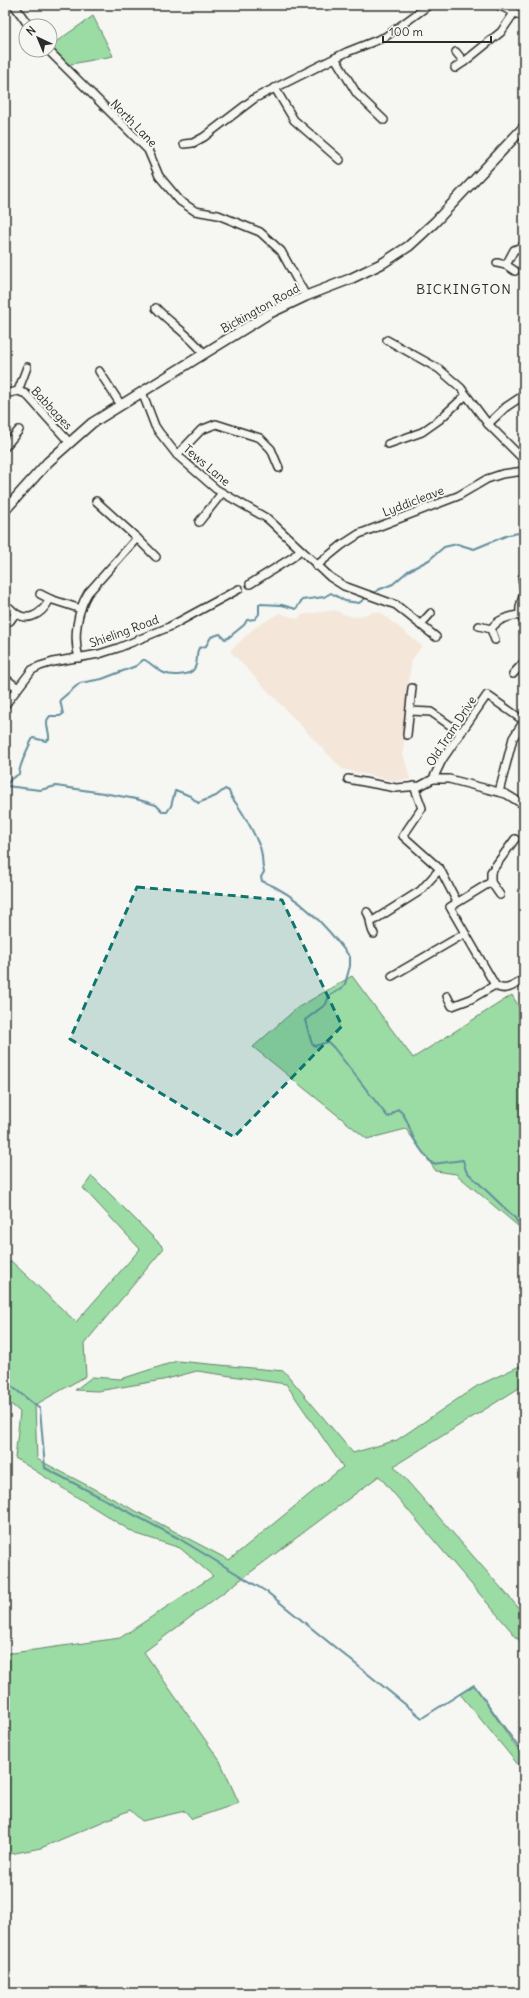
<svg xmlns="http://www.w3.org/2000/svg" width="529" height="1998" font-family="Delius,sans-serif">
  <rect width="100%" height="100%" fill="#f6f6f2"/>
  <filter id="ink" filterUnits="userSpaceOnUse"><feTurbulence type="fractalNoise" baseFrequency=".025" numOctaves="2"/><feDisplacementMap in="SourceGraphic" scale="8" xChannelSelector="R" yChannelSelector="G"/><feConvolveMatrix kernelMatrix="1 2 1 2 8 2 1 2 1" color-interpolation-filters="sRGB"/></filter>
  <g filter="url(#ink)">
    <!-- built -->
    <path fill="#f4e7d9" d="M335,610L343,614L355,617L374,612L381,613L422,646L412,660L410,671L403,753L410,779L395,781L342,769L230,651L253,629L279,613L298,619L301,615Z"/>
    <!-- green -->
    <g fill="#9bdba4" stroke="#638368">
      <path d="M93,16L113,56L66,65L50,46Z"/>
      <path d="M352,976L413,1058L512,995L524,1016V1231L456,1174L436,1171L406,1129L367,1139L253,1047L297,1008Z"/>
      <path d="M92,1176L164,1248L84,1344L86,1376L35,1405L37,1459L229,1560L343,1467L286,1384L197,1371L163,1380L98,1391L75,1390L92,1377L121,1379L177,1361L284,1371L353,1453L397,1440L477,1386L524,1364V1385L394,1466L524,1614V1646L379,1476L144,1652L220,1761L239,1803L192,1819L185,1811L142,1821L130,1810L41,1848L5,1855V1654L120,1638L213,1576L180,1548L134,1533L15,1458L20,1412L5,1399V1267L11,1261L76,1322L140,1249L83,1188Z"/>
      <path d="M474,1685L524,1759V1772L460,1694Z"/>
    </g>
    <g fill="none" stroke-linecap="round" stroke-linejoin="round">
      <!-- stream -->
      <g stroke="#638f9d" stroke-width="2">
        <path d="M371,595L378,590L393,584L408,571L429,560L444,547L457,544L474,549L508,535L524,532"/>
        <path d="M6,786L40,790L56,786L103,793L136,799L156,805L163,812H167L171,806L175,791H178L190,796L198,803L216,796L225,789L229,791C231,799 236,802 240,809C247,820 254,833 259,845C264,855 261,863 264,872L261,877L262,881C300,896 326,926 350,957V966L345,984L341,989L329,996L326,1004L305,1020L312,1044L315,1046L328,1042L334,1048L387,1116L389,1117L398,1109C408,1117 409,1129 414,1139C420,1149 425,1157 433,1164L463,1160L466,1171L515,1218L521,1228V1238"/>
        <path d="M5,787L11,779L19,774C19,767 29,745 33,738L46,741L49,739C50,730 43,723 50,716H60L63,714L60,700L80,683L102,679L136,666L143,660H145C152,664 157,670 164,673C171,676 190,676 194,669C199,662 195,654 199,648L206,646L211,637L220,634L225,639L228,638L244,625L247,620L255,619L259,614V604L282,605L296,609L302,600L324,597L331,593L345,601L359,603L367,597"/>
        <path d="M5,1381L40,1409L45,1468L178,1538L267,1592L422,1718L474,1685L524,1755"/>
      </g>
      <!-- street casing -->
      <g stroke="#2b2b2b" stroke-width="10">
        <g id="street">
          <path d="M14,5L29,26"/>
          <path d="M498,5L524,17"/>
          <path d="M48,50L148,150L159,176L180,201L195,211L218,215L260,232L281,251L306,296"/>
          <path d="M335,58L357,94L384,120"/>
          <path d="M464,62L501,32L514,13"/>
          <path d="M455,68L464,62L456,52"/>
          <path d="M275,88L294,120L340,160"/>
          <path d="M184,144L193,143L204,137L255,98L347,52L385,37L429,5"/>
          <path d="M497,263L506,265L515,271"/>
          <path d="M506,265L514,250L524,246"/>
          <path d="M156,308C171,324 192,337 204,354"/>
          <path d="M387,340L439,369L461,388L488,424L524,460"/>
          <path d="M99,371L121,405"/>
          <path d="M18,391L27,367"/>
          <path d="M142,392L155,426L159,432L177,455L216,489L268,519L330,577L344,586L396,605L436,637"/>
          <path d="M5,394L18,391L26,394L69,442"/>
          <path d="M488,424L506,407L524,395"/>
          <path d="M388,444L422,432L439,420L465,396"/>
          <path d="M5,447L19,430"/>
          <path d="M177,455L201,430L216,424L260,438L271,449L279,468"/>
          <path d="M199,522L222,493"/>
          <path d="M137,538L156,557"/>
          <path d="M316,566L342,545L359,534L458,496L487,479L502,474L524,471"/>
          <path d="M522,578L524,589"/>
          <path d="M250,584L293,557L300,550"/>
          <path d="M40,594L50,599"/>
          <path d="M524,594C520,605 517,612 524,622"/>
          <path d="M10,608C25,625 41,616 50,599L81,609"/>
          <path d="M10,621L15,614"/>
          <path d="M420,625L431,613"/>
          <path d="M479,626L491,629C498,619 507,617 519,615"/>
          <path d="M491,629L495,640"/>
          <path d="M79,658C73,638 77,611 88,593L137,538L96,501"/>
          <path d="M513,674L524,662"/>
          <path d="M5,678L18,688"/>
          <path d="M5,705L32,670L40,666L53,662L99,654L118,648L169,627L239,589"/>
          <path d="M410,711L431,712L461,733"/>
          <path d="M407,735L412,688"/>
          <path d="M348,779L396,788L420,786L433,779H449L506,794L524,805"/>
          <path d="M433,779L442,760L487,695L524,721L513,738L499,792"/>
          <path d="M414,786L422,808L403,836L440,869L457,902"/>
          <path d="M491,882L450,907L495,985C504,993 515,985 524,979"/>
          <path d="M500,895L491,882V872L515,839"/>
          <path d="M367,912C372,919 369,926 374,934"/>
          <path d="M371,922L420,891L440,869"/>
          <path d="M392,976L464,934"/>
          <path d="M447,996L452,1006L471,999L495,985"/>
        </g>
      </g>
      <!-- secondary casing -->
      <g stroke="#2b2b2b" stroke-width="12">
        <path id="secondary" d="M5,510L48,462L92,423L270,313L306,296L350,279L383,263L409,246L435,222L524,127"/>
      </g>
      <!-- street -->
      <use href="#street" stroke="#f6f6f2" stroke-width="7"/>
      <!-- secondary -->
      <use href="#secondary" stroke="#f6f6f2" stroke-width="9"/>
    </g>
  </g>
  <!-- marked area -->
  <path fill="#0f766e" fill-opacity="0.2" stroke="#0f766e" stroke-width="3" stroke-dasharray="8 5" stroke-linejoin="round" d="M137,887L282,900L342,1026L234,1137L70,1039Z"/>
  <g text-anchor="middle" dominant-baseline="central" stroke-width="4" stroke-linejoin="round" paint-order="stroke">
    <!-- street labels -->
    <g font-size="12" fill="#2b2b2b" stroke="#f6f6f2">
      <text transform="translate(134 123) rotate(46)">North Lane</text>
      <text transform="translate(260 308) rotate(-29)">Bickington Road</text>
      <text transform="translate(52 408) rotate(47)">Babbages</text>
      <text transform="translate(207 465) rotate(40)">Tews Lane</text>
      <text transform="translate(413 501) rotate(-21)">Lyddicleave</text>
      <text transform="translate(124 631) rotate(-20)">Shieling Road</text>
      <text transform="translate(451 731) rotate(-57)">Old Tram Drive</text>
    </g>
    <!-- quarter labels -->
    <g font-size="14" letter-spacing="1" fill="#2b2b2b" stroke="#f6f6f2">
      <text x="464" y="289">BICKINGTON</text>
    </g>
  </g>
  <!-- margin -->
  <rect width="529" height="1998" fill="none" stroke="#f6f6f2" stroke-width="20"/>
  <rect x="10" y="10" width="509" height="1978" fill="none" stroke="#2b2b2b" stroke-width="1.5" filter="url(#ink)"/>
  <!-- north arrow -->
  <g transform="translate(38 38) rotate(316)"><circle r="19" fill="#f6f6f2" stroke="#a5a5a2"/>
  <path d="M0-3L7 15L0 10L-7 15Z" fill="#2b2b2b"/>
  <text y="-6" font-size="11" font-weight="bold" text-anchor="middle" fill="#2b2b2b">N</text>
  </g>
  <!-- scale -->
  <path d="M383 36v6h108v-6" fill="none" stroke="#2b2b2b" stroke-width="2"/>
  <text x="389" y="36" font-size="12" fill="#2b2b2b" stroke="#f6f6f2" stroke-width="3" paint-order="stroke">100 m</text>
</svg>
